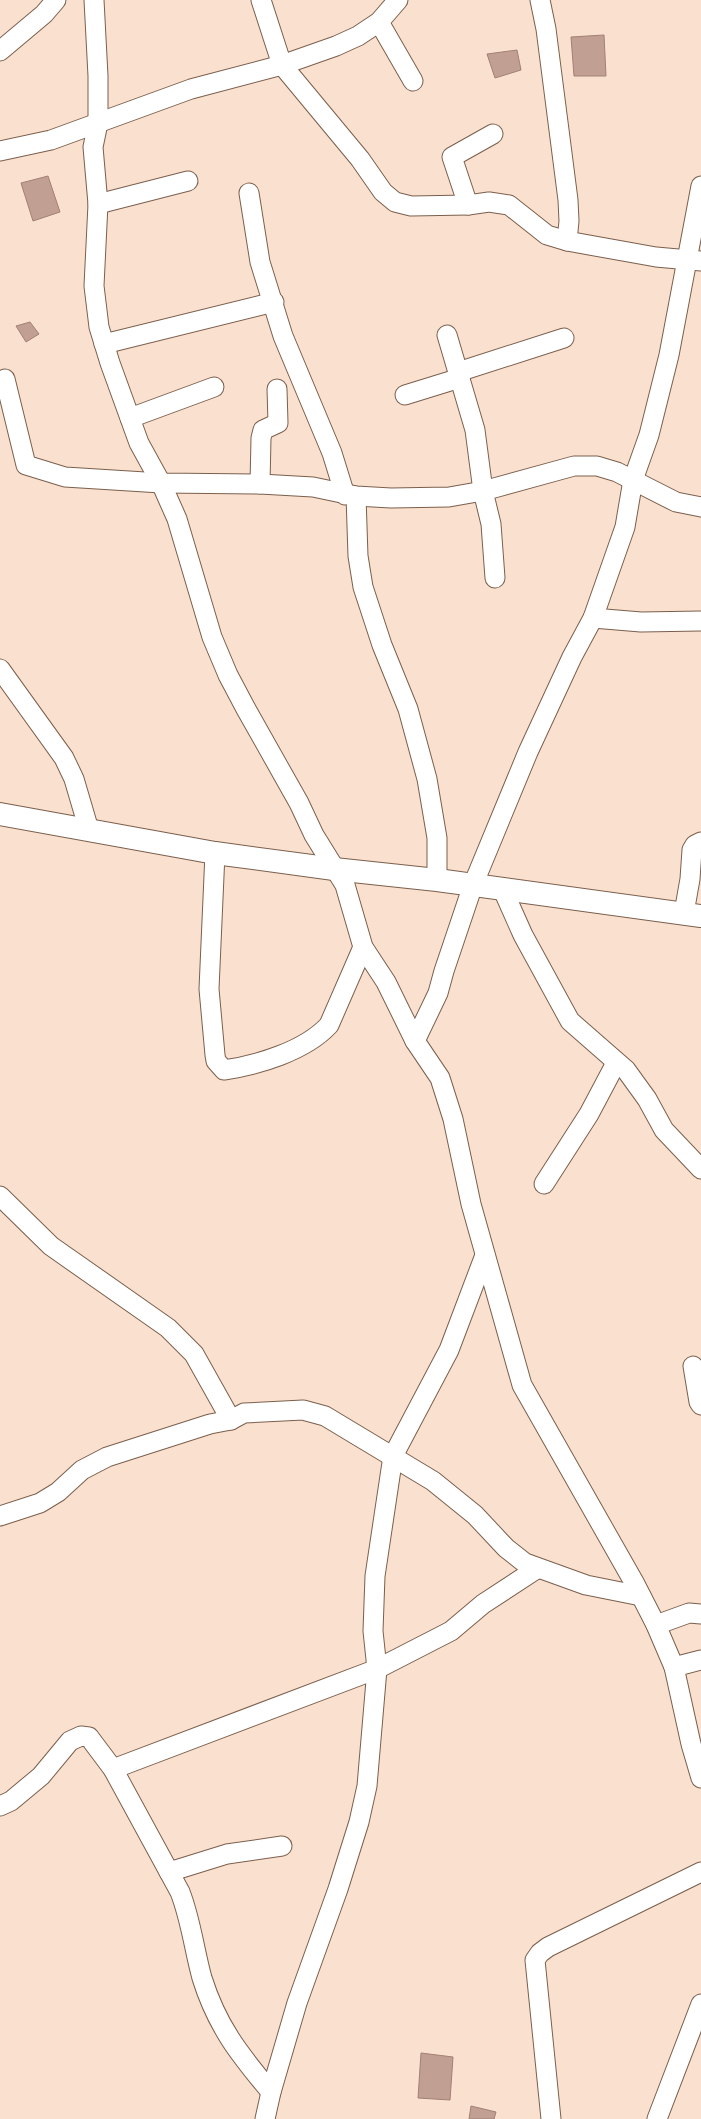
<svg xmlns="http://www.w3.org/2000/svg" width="701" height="2119" font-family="Overpass,sans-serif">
  <rect width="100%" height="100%" fill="#fae0cf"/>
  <!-- building -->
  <g fill="#c29f93" stroke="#a28075">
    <path d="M604,35L606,76H574L571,37Z"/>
    <path d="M517,50L521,70L495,78L487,54Z"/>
    <path d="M48,176L60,212L33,221L21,183Z"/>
    <path d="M30,322L39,334L26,342L16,326Z"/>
    <path d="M421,2053L453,2057L450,2100L418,2098Z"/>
    <path d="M471,2106L496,2112L494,2119H469Z"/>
  </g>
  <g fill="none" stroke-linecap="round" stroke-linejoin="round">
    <!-- street casing -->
    <g stroke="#7b5f4c" stroke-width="21">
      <g id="street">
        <path d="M94,0L98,76V123L93,147L98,204L94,286L99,327L110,363L139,443L161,483L177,519L212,637L228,675L246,709L299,803L314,835L345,885L363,947L386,982L415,1041L440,1078L453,1119L471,1204L522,1385L635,1584L656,1625L674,1667L691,1744L701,1778"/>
        <path d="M261,0L282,65L360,159L383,192L395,202L411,206L468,205L489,202L509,205L547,235L567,241L656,257L701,261"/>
        <path d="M540,0L546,29L568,200L569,221L567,241"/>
        <path d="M379,22L413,81"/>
        <path d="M0,51L44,14L56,0"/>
        <path d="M0,151L51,140L191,89L282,65L336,46L358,36L379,22L398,0"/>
        <path d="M249,193L260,262L283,336L332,453L345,495"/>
        <path d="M98,204L188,181"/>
        <path d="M468,205L452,157L493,134"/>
        <path d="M447,335L475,430L483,491L491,524L495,578"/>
        <path d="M104,344L274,302"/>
        <path d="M458,372L564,338"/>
        <path d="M5,379L26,465L65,477L161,483L260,484L313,487L356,496L391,498L449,497L483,491L574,466H597L617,472L676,502L701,507"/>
        <path d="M405,395L460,378"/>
        <path d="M130,418L214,387"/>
        <path d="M260,484L261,438L263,430L278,423L277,389"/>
        <path d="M356,496L358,556L363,587L382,645L408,709L427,779L437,838V880"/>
        <path d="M593,618L641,622L701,621"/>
        <path d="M0,669L64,758L74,779L89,830"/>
        <path d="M215,853L209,989L215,1055L216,1061L224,1070C258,1065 305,1051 329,1025L363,947"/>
        <path d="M503,890L523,935L570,1021L626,1070L647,1099L664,1130L701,1169"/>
        <path d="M684,913L690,879L692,850L695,845L701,842"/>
        <path d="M415,1041L438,993L444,971L473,885L528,752L572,657L593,618L625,527L633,480L649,435L669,355L701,186"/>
        <path d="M544,1184L589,1114L616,1063"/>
        <path d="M0,1196L51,1246L168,1328L194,1354L231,1420"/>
        <path d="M693,1366L699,1402L701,1405"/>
        <path d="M0,1516L40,1503L58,1492L82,1470L107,1457L210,1424L231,1420L244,1413L303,1410L325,1416L433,1481L475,1515L506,1548L525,1563L586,1585L641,1596"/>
        <path d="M656,1625L689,1613L701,1614"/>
        <path d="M674,1667L701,1660"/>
        <path d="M113,1769L377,1669L451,1631L483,1604L538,1568"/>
        <path d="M0,1806L11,1801L41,1776L70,1741L81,1736L89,1737L113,1769L180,1892C191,1920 194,1949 202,1978C217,2026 239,2054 271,2092"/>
        <path d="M169,1872L227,1854L282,1846"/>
        <path d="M265,2119L271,2092L297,2003L338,1889L359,1822L367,1786L377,1669L373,1631L375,1576L393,1456L449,1350L485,1255"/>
        <path d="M551,2119L535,1960L540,1953L548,1947L701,1872"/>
        <path d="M657,2119L701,2004"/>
      </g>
    </g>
    <!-- secondary casing -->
    <g stroke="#7b5f4c" stroke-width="24">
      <path id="secondary" d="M0,814L215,853L334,869L437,880L701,916"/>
    </g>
    <!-- street -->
    <use href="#street" stroke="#fff" stroke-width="19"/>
    <!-- secondary -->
    <use href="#secondary" stroke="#fff" stroke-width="22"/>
  </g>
</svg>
